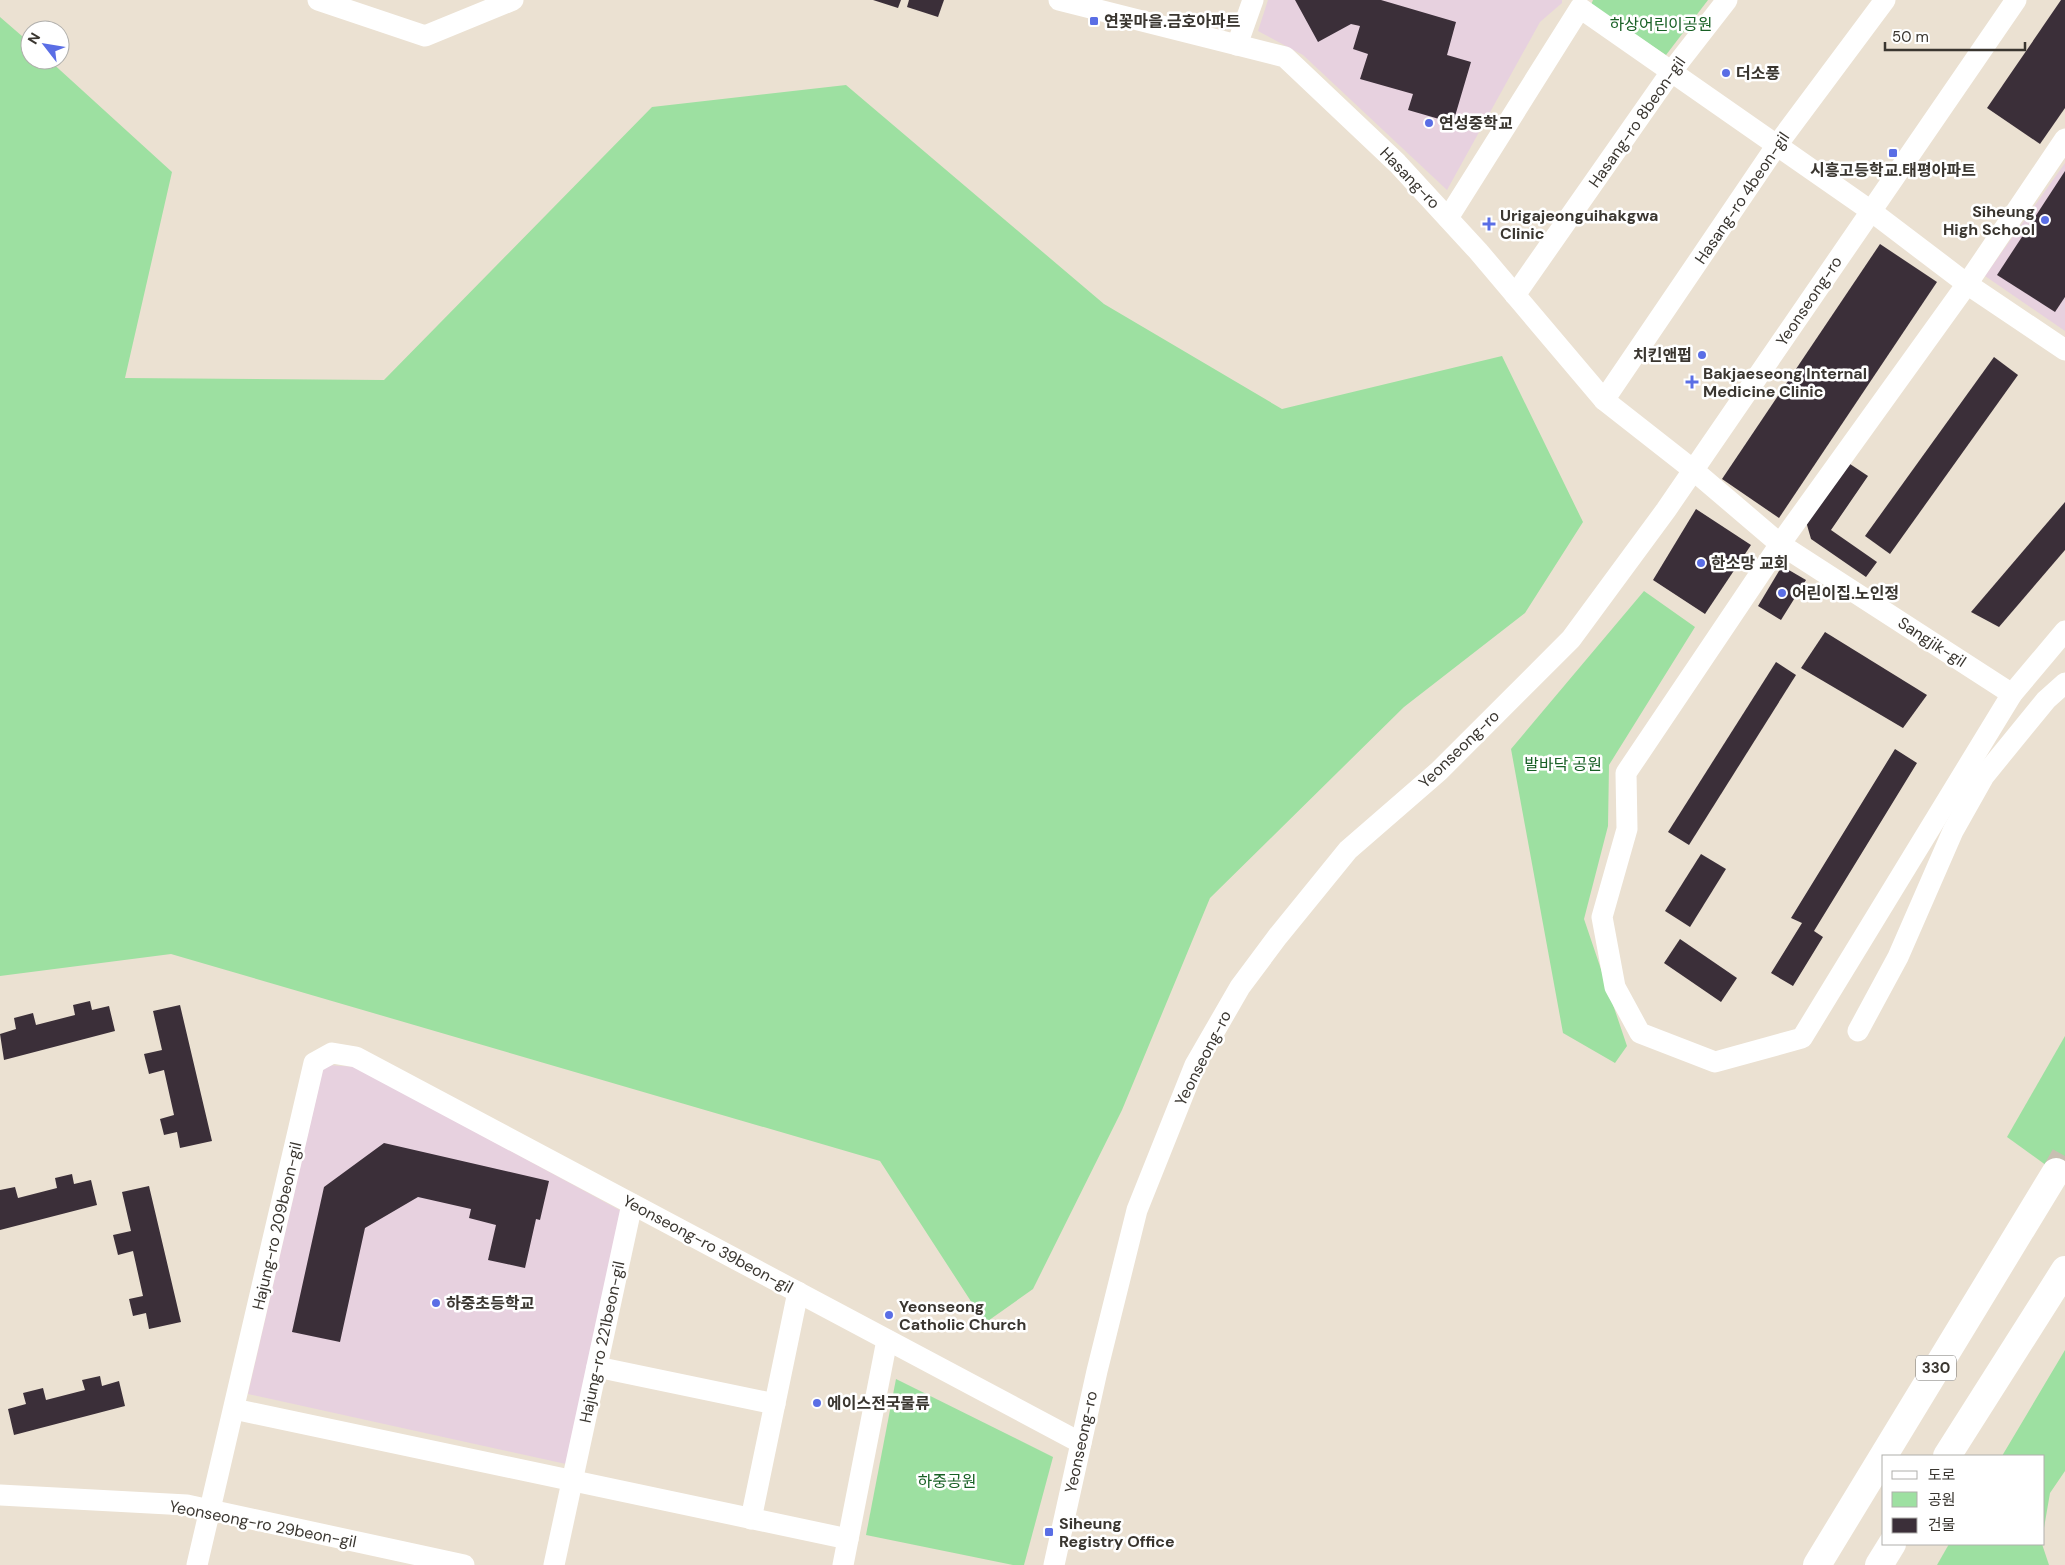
<svg xmlns="http://www.w3.org/2000/svg" width="2065" height="1565" font-family="'DM Sans','Noto Sans KR',sans-serif">
  <rect width="100%" height="100%" fill="#ebe1d2"/>
  <!-- education -->
  <g fill="#e7d1df">
    <path d="M1268,0H1562V3L1540,22L1447,190L1303,55L1258,31Z"/>
    <path d="M2065,163V331L1985,276Z"/>
    <path d="M327,1065L356,1067L623,1212L566,1464L248,1394L323,1069Z"/>
  </g>
  <!-- green -->
  <g fill="#9de0a1">
    <path d="M1593,0H1708L1666,55L1591,5Z"/>
    <path d="M0,17L30,43V60H49L172,172L125,378L384,380L652,107L846,85L1104,304L1282,409L1502,356L1583,522L1525,613L1404,707L1210,898L1122,1110L1033,1289L985,1323L880,1161L171,954L0,976Z"/>
    <path d="M1644,591L1695,627L1609,765L1608,826L1584,919L1627,1046L1615,1063L1563,1033L1511,749Z"/>
    <path d="M2065,1036V1179L2007,1137Z"/>
    <path d="M2065,1350V1471L2050,1493L2044,1528V1456H2002Z"/>
    <path d="M896,1379L1053,1457L1024,1565H1013L866,1535Z"/>
    <path d="M1949,1544H2042L2049,1565H1937Z"/>
  </g>
  <!-- building -->
  <g fill="#3b2f39">
    <path d="M873,0H901L898,8Z"/>
    <path d="M909,0H944L938,17L907,7Z"/>
    <path d="M1295,0H1381L1456,22L1447,55L1471,62L1453,123L1408,110L1413,94L1360,79L1368,54L1353,49L1360,26L1351,24L1318,42Z"/>
    <path d="M2061,0H2065V108L2040,144L1987,108Z"/>
    <path d="M2065,171V297L2055,312L1997,275Z"/>
    <path d="M1880,244L1937,282L1779,518L1722,479Z"/>
    <path d="M1994,357L2018,375L1890,554L1865,536Z"/>
    <path d="M1844,460L1868,476L1831,530L1877,562L1866,577L1811,539L1805,518Z"/>
    <path d="M2065,502V550L1999,627L1971,612Z"/>
    <path d="M1696,509L1751,545L1705,614L1653,580Z"/>
    <path d="M1782,566L1806,580L1781,620L1758,606Z"/>
    <path d="M1825,632L1927,695L1903,728L1801,668Z"/>
    <path d="M1776,662L1796,675L1689,845L1668,832Z"/>
    <path d="M1895,749L1917,763L1814,931L1823,937L1793,986L1771,973L1802,923L1791,918Z"/>
    <path d="M1701,854L1726,869L1690,927L1665,911Z"/>
    <path d="M1680,939L1737,978L1721,1002L1664,963Z"/>
    <path d="M90,1001L92,1010L109,1006L115,1031L4,1060L0,1034L16,1029L14,1018L33,1013L36,1025L75,1015L73,1005Z"/>
    <path d="M180,1005L212,1141L180,1148L177,1132L164,1135L160,1119L174,1115L164,1070L149,1074L144,1054L162,1050L153,1011Z"/>
    <path d="M384,1143L549,1181L540,1220L536,1219L525,1268L488,1260L496,1225L469,1218L471,1209L418,1197L365,1228L340,1342L292,1332L324,1187Z"/>
    <path d="M72,1174L74,1184L91,1180L97,1205L0,1230V1190L15,1187L18,1198L57,1188L55,1178Z"/>
    <path d="M149,1186L181,1322L149,1329L146,1313L133,1316L129,1299L143,1296L133,1251L118,1255L113,1235L131,1231L122,1192Z"/>
    <path d="M100,1376L102,1386L119,1381L125,1406L14,1435L8,1409L26,1404L23,1393L43,1388L46,1400L85,1390L82,1380Z"/>
  </g>
  <g fill="none" stroke-linecap="round" stroke-linejoin="round">
    <!-- highway-tunnel -->
    <path stroke="#c8bfb2" stroke-width="28" stroke-dasharray="28 14" stroke-linecap="butt" d="M2056,1172L2065,1156"/>
    <!-- minor -->
    <g stroke="#fff" stroke-width="21">
      <path d="M318,0L425,36L513,0"/>
      <path d="M1059,0L1285,57L1397,163L1478,251L1604,400L1692,469L1780,544L2012,694"/>
      <path d="M1237,45L1253,0"/>
      <path d="M1448,218L1580,8L1871,211L1967,284L2065,139"/>
      <path d="M1515,295L1671,72L1727,0"/>
      <path d="M2065,350L1967,284L1780,544L1626,773L1627,829L1602,917L1615,987L1640,1033L1715,1062L1802,1038L2012,694L2065,631"/>
      <path d="M1604,400L1777,145L1885,0"/>
      <path d="M1858,1031L1898,957L1953,831L1984,776L2046,700L2065,683"/>
      <path d="M597,1367L775,1404"/>
      <path d="M234,1409L848,1539"/>
      <path d="M0,1495L187,1505L464,1565"/>
      <path d="M751,1519L798,1292"/>
      <path d="M197,1565L314,1063L332,1053L356,1057L1081,1443"/>
      <path d="M554,1565L632,1204"/>
      <path d="M843,1565L887,1340"/>
      <path d="M1054,1565L1097,1371L1137,1210L1195,1065L1240,987L1278,936L1348,850L1439,771L1571,639L1666,510L2016,0"/>
    </g>
    <!-- highway -->
    <g stroke="#fff" stroke-width="28">
      <path d="M1947,1456L2065,1270"/>
      <path d="M1817,1565L2056,1172"/>
      <path d="M1879,1565L1892,1544"/>
    </g>
  </g>
  <!-- markers -->
  <g fill="#5a6ee5" stroke="#fff" stroke-width="2">
    <rect x="1089" y="16" width="10" height="10" rx="2.5"/>
    <circle cx="1726" cy="73" r="5"/>
    <circle cx="1429" cy="123" r="5"/>
    <rect x="1888" y="148" width="10" height="10" rx="2.5"/>
    <circle cx="2045" cy="220" r="5"/>
    <path d="M1486.5 216.5h5v5h5v5h-5v5h-5v-5h-5v-5h5z"/>
    <circle cx="1702" cy="355" r="5"/>
    <path d="M1689.5 374.5h5v5h5v5h-5v5h-5v-5h-5v-5h5z"/>
    <circle cx="1701" cy="563" r="5"/>
    <circle cx="1782" cy="593" r="5"/>
    <circle cx="436" cy="1303" r="5"/>
    <circle cx="889" cy="1315" r="5"/>
    <circle cx="817" cy="1403" r="5"/>
    <rect x="1044" y="1527" width="10" height="10" rx="2.5"/>
  </g>
  <g text-anchor="middle" dominant-baseline="central" stroke-width="5" stroke-linejoin="round" paint-order="stroke">
    <!-- shield labels -->
    <rect fill="#fff" stroke="#75726e" stroke-width="1" x="1916" y="1355.5" width="40" height="25" rx="4"/>
    <g font-size="15" font-weight="bold" fill="#3a3630">
      <text x="1936" y="1368">330</text>
    </g>
    <!-- poi labels -->
    <g font-size="16" font-weight="bold" fill="#3a3630" stroke="#fff" text-anchor="start">
      <text x="1104" y="21">연꽃마을.금호아파트</text>
      <text x="1736" y="73">더소풍</text>
      <text x="1439" y="123">연성중학교</text>
      <text x="1893" y="170" text-anchor="middle">시흥고등학교.태평아파트</text>
      <text x="2035" y="211" text-anchor="end">Siheung<tspan x="2035" dy="18">High School</tspan></text>
      <text x="1500" y="215">Urigajeonguihakgwa<tspan x="1500" dy="18">Clinic</tspan></text>
      <text x="1692" y="355" text-anchor="end">치킨앤펍</text>
      <text x="1703" y="373">Bakjaeseong Internal<tspan x="1703" dy="18">Medicine Clinic</tspan></text>
      <text x="1711" y="563">한소망 교회</text>
      <text x="1792" y="593">어린이집.노인정</text>
      <text x="446" y="1303">하중초등학교</text>
      <text x="899" y="1306">Yeonseong<tspan x="899" dy="18">Catholic Church</tspan></text>
      <text x="827" y="1403">에이스전국물류</text>
      <text x="1059" y="1523">Siheung<tspan x="1059" dy="18">Registry Office</tspan></text>
    </g>
    <!-- park labels -->
    <g font-size="16" fill="#186025" stroke="#fff">
      <text x="1661" y="24">하상어린이공원</text>
      <text x="1563" y="764">발바닥 공원</text>
      <text x="947" y="1481">하중공원</text>
    </g>
    <!-- street labels -->
    <g font-size="16" fill="#3a3630" stroke="#fff">
      <text transform="translate(1637 122) rotate(-55)">Hasang-ro 8beon-gil</text>
      <text transform="translate(1410 178) rotate(46)">Hasang-ro</text>
      <text transform="translate(1742 198) rotate(-56)">Hasang-ro 4beon-gil</text>
      <text transform="translate(1809 301) rotate(-56)">Yeonseong-ro</text>
      <text transform="translate(1932 642) rotate(33)">Sangjik-gil</text>
      <text transform="translate(1459 749) rotate(-44)">Yeonseong-ro</text>
      <text transform="translate(1203 1058) rotate(-63)">Yeonseong-ro</text>
      <text transform="translate(277 1226) rotate(-77)">Hajung-ro 209beon-gil</text>
      <text transform="translate(708 1244) rotate(28)">Yeonseong-ro 39beon-gil</text>
      <text transform="translate(602 1342) rotate(-78)">Hajung-ro 221beon-gil</text>
      <text transform="translate(1081 1442) rotate(-78)">Yeonseong-ro</text>
      <text transform="translate(263 1524) rotate(11)">Yeonseong-ro 29beon-gil</text>
    </g>
  </g>
  <!-- legend -->
  <rect x="1882" y="1455" width="162" height="90" fill="#ffffff" stroke="#b0afac"/>
  <rect x="1892" y="1471" width="25" height="8" fill="#ffffff" stroke="#b0afac"/>
  <text x="1928" y="1480" font-size="15" fill="#3a3630">도로</text>
  <rect x="1892" y="1492" width="25" height="15" fill="#9de0a1" stroke="#b0afac"/>
  <text x="1928" y="1505" font-size="15" fill="#3a3630">공원</text>
  <rect x="1892" y="1518" width="25" height="15" fill="#3b2f39" stroke="#b0afac"/>
  <text x="1928" y="1530" font-size="15" fill="#3a3630">건물</text>
  <!-- north arrow -->
  <g transform="translate(45 45) rotate(301)"><circle r="24" fill="#ffffff" stroke="#b0afac"/>
  <path d="M0-4L9 19L0 12L-9 19Z" fill="#5a6ee5"/>
  <text y="-8" font-size="14" font-weight="bold" text-anchor="middle" fill="#3a3630">N</text>
  </g>
  <!-- scale -->
  <path d="M1885 42v8h140v-8" fill="none" stroke="#3a3630" stroke-width="2.5"/>
  <text x="1892" y="42" font-size="15" fill="#3a3630" stroke="#ffffff" stroke-width="4" paint-order="stroke">50 m</text>
</svg>
